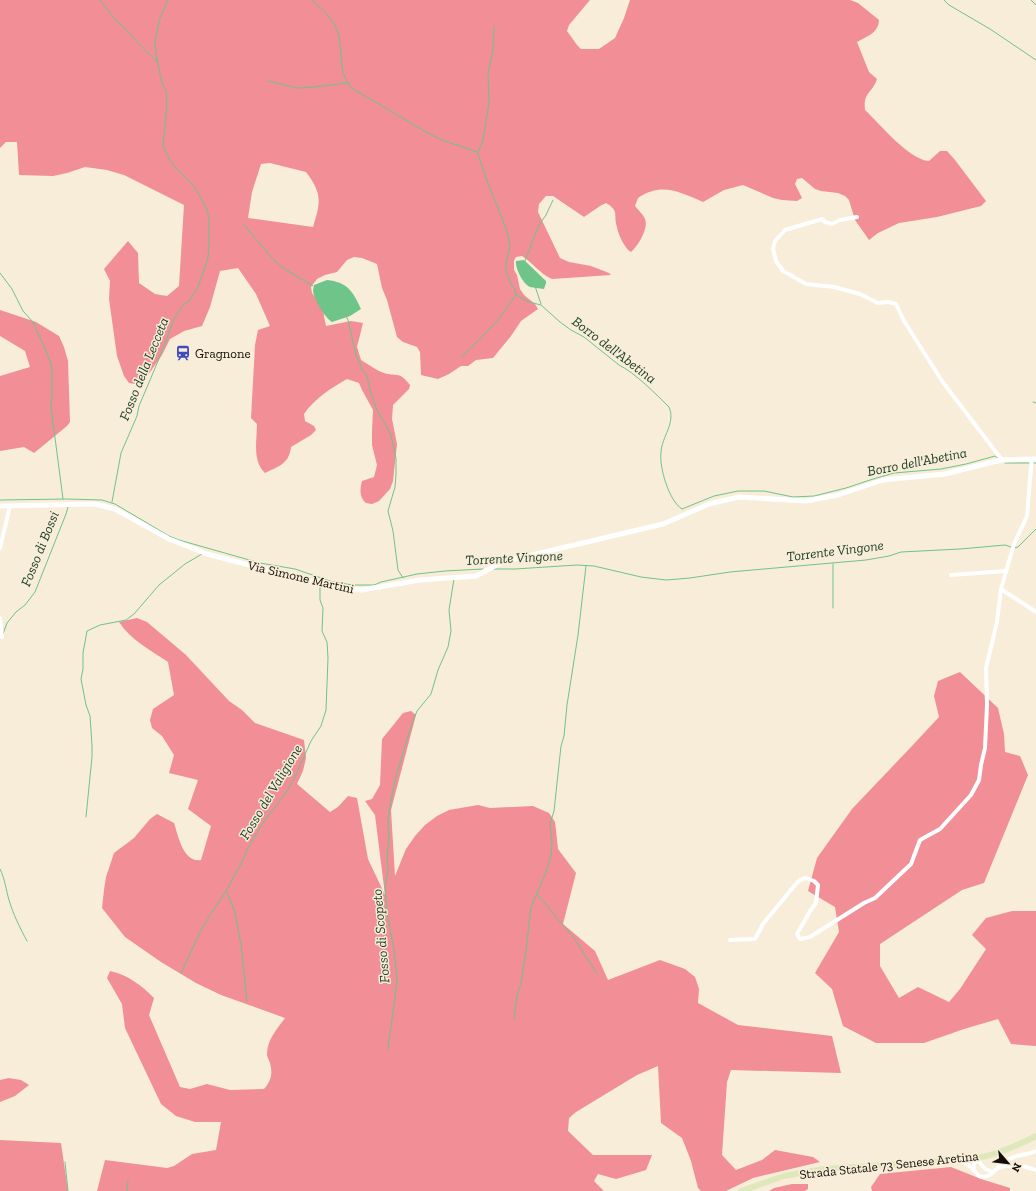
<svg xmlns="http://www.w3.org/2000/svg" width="1036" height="1191" font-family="'Zilla Slab',serif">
  <rect width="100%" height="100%" fill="#f8edd8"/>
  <!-- forest -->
  <g fill="#f18e96" fill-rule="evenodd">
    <path d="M0,0H590L569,25L567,31L577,45L581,49H599L615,38L624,18L630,0H850L858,3L879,20C878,34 867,36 857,42L869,72L877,79C872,94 863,92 865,110C880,124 909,160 929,161L940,151H947L955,160L986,201L981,206L937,217L899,223L878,233L869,240L855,220L849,200L845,196L838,193L821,191L815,189L802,178L797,179L795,184L802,198L797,201L782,200L773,198L743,185L724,190L703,202C679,192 662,182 638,198L635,206C638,210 643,214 645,219C649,228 638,246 631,252C625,249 618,234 617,227C613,215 620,211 606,203L600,206L584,217L553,196H546L539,204L538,212L560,258L569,262L591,266L609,273L611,275L552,279C540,274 533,263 522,256L516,257L514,261V270L517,275L520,289L524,295L535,304L538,309L521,321L511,336L493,358L476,360L468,366H461L449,374L438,379L421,375L420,352L417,347L403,342L397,337L387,300L382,288L377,264L362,258L354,257L347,260L337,272L325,275L317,279L311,287L312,293L323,308L324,316L326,326L351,321L363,323L357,347L361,360C368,364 377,371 384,373C398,377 399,371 410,385L409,389L393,405L392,419L397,444L393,481L390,489L379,501L372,504L366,503C359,497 360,489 362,481L374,477L377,465L372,445V431L373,410L362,390L359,383L347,379C331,388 314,399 304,414L305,421L314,426L316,430L311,435L291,447C289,464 279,466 265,473C252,461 257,440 257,424L251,418L255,345L258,330L270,326L256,294L238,268L220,271L210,307L202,326L184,331L170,339L162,355L141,385L129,383L124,376L117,356L109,299L110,281L104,269L128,241L138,253L139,283L155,294L167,296L179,286L184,205L124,175L107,170L85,167L67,173L53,176L19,175L17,142H6L0,148ZM270,163L306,172C322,193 321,202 313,227L248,218L252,192L261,164Z"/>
    <path d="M0,310L36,322L59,336L64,347L68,361L70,422L67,426L34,453L24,447L0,451V376L30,367L25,351L0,336Z"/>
    <path d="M137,618L147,622L186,655L229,701L242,710L255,723L304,740L306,758L303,771L297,784L330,812L338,807L348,796L357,798L368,859L385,895L375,815L365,801L372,799L380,785L382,739L403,713L411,711L416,715L391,810L395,876L406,849L415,836L425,825L437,816L449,810L478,805L490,808L533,806L549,813L555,822L556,830L558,849L576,873L563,924L595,951L608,980L660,960L685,969L695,977L699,989L698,1003L738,1025L832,1036L841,1073L731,1070L727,1082L722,1155L736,1170L762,1160L775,1150L813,1157L820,1162L753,1178L726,1191H701L698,1188L691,1161L682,1138L661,1123L658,1066L637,1075L576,1112L569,1118L568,1131L593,1155H652L646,1170L616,1179L598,1174L594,1181L604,1191H97L105,1160L167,1168L174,1166L192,1154L216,1150L221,1122H195L176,1116L161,1104L125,1028L122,1004L107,978L110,971C128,975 141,985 154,998L149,1015L180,1087L190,1089L207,1084L230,1090L264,1089C271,1081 273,1074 270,1063C269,1060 267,1057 267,1054C267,1040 277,1029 285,1018L221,995L196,983L161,962L125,937L102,908L104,890L106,877L114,853L134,838L150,819L157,814L174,823C178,835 183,863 201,860L211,826L188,809L198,780L169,773L174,755L162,736L152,728L150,720L153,709L174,695L168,662C150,650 131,640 119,622Z"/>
    <path d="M960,672L998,708L1004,734L1005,752L1020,756L1028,775L984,883L962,890L880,944V966L899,998L918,987L949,1002L960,989L986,949L972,935L986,918L1012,911H1036V1046L1011,1044L998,1019L964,1029L924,1043H876L843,1026L832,989L815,973L839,932L835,907L808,891L817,858L852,809L911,747L939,717L934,696L938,681Z"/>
    <path d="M9,1078L21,1080L29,1085L15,1096L0,1102V1080Z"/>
    <path d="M0,1140L61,1143L68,1191H0Z"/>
    <path d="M951,1167L981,1179L1010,1188V1191H872L871,1187L880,1174Z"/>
    <path d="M792,1184H808V1189L805,1191H769L774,1188Z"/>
  </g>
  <!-- water -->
  <g fill="#6fc489">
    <path d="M524,260L546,281V283L544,289C539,288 534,288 530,287C523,284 515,268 516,261Z"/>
    <path d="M327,280C347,282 353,291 361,309L350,316L332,322C325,318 314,299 313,291C313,289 314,287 314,285Z"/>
  </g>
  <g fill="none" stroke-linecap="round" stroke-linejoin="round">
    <!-- stream -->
    <g stroke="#6fc489" stroke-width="1">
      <path d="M100,0L117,22L125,28L135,40L157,62"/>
      <path d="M312,0L324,11L334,23L339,36L343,73L350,87L426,132L442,140L477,152L488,183L507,231L510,246L506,264V272L511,284L515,289L516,295"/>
      <path d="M944,0L949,5L990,29L1036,60"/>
      <path d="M1031,0L1036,5"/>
      <path d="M268,81L298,88L314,87L347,83"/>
      <path d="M478,152L483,140L489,103L488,74L493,50L494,26"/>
      <path d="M244,225L271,257L283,268L313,286"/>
      <path d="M525,261L539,225L546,215L553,200"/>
      <path d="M0,273L12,289L23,311L33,322L49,358L52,368V395L51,407L63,499"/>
      <path d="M535,286L541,304"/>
      <path d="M516,295L529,302L541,305L560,322L571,330L584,337L619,365C634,372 657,395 669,407C676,423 662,436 661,452C659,467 669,501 682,509L714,496L738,491H764L793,497L814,496L846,488L870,480L894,473L941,469L966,464L995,456L999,459"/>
      <path d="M346,316L348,320L356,355L362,369L367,376L371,394L377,410L391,435L393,444L396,459V474L395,487L388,511L393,531L398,570L403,578"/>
      <path d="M462,357L498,320L515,296"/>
      <path d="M1033,402L1036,403"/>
      <path d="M1005,463H1029"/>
      <path d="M1032,463H1036"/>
      <path d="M0,500L66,499L102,500L115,504L169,536L179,540L260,563L295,569L333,582L353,585H374L381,582L417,574L445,571L483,569"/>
      <path d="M112,502L121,453L137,416L139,406L161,354L174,319L183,305L189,301L198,287L208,258L209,245V218L206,207L194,186L176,168L170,161L163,145L167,105L166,91L162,83L156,55L155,41L160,18L168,0"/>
      <path d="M1014,548L1018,547L1036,529"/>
      <path d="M494,569H515L577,565L594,566L641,577L666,580L690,578L730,572L866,560L889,556L901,552L960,549L1005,545L1011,547"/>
      <path d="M833,608V564"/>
      <path d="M3,634L7,623L16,612L25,605L35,592L66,514L68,507"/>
      <path d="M86,817L92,757V745L90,716L86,705L81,679L83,669V653L87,631L100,625L126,620L134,614L159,585L185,564L202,554"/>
      <path d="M0,869C5,879 6,890 9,900C13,914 20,928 27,941"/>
      <path d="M227,892L235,913L241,945L247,1001"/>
      <path d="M537,894L574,938L597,974"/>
      <path d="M181,973L202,928L228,888L234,876L241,864L248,848L262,824L285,794L294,779L311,741L321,726L326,710L328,658L327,642L322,631L323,608L320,600V586"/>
      <path d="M514,1019L517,995L521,983L526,950L531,907L545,875L551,856L552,842L550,824L554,811L561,746L564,736L567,705L578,635L586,566"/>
      <path d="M388,1049L395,997L397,980L394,950L387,913L385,888L388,870L387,855L389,840L388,819L392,796L396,777L411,726L417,711L431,694L438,670L448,647L451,631L449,610L454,579"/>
      <path d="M65,1162L68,1191"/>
      <path d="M127,1191L128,1181"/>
    </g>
    <!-- minor -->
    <g stroke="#fff" stroke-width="4">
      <path d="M857,217L840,220L832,224L825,222L822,219L785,230L775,241L773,249L776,261L783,271L806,284L834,287L860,294L878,303L888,302L896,304L904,321L942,381L1002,460"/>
      <path d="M0,548L10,506"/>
      <path d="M951,575L1006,571"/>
      <path d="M1001,589L1036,612"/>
      <path d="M0,618L2,637"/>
      <path d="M730,940L755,939L763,924L795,885L800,880L806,878L814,881L818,885L816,903L810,911L797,934L800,939L810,937L864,903L875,898L911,864L920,840L940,829L971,795L979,780L981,765L985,748L987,705L986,668L997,622L1001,589L1014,544L1027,516L1030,479L1032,459"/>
      <path d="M962,1160L973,1169L979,1176C991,1180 997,1167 1005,1161C1014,1155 1026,1155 1036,1151"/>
      <path d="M999,1168C1016,1163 1020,1165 1036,1170"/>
      <path d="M973,1169L976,1158L985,1169L993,1172"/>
    </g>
    <!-- tertiary -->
    <path stroke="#fff" stroke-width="5" d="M0,506L95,504L115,509L169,539L207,554L337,588L362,590L420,580L476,576L502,562L663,524L709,504L739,497L806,501L838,495L883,480L945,474L1001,460L1036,459"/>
    <!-- primary -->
    <path stroke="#dfe8bb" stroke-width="6" d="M741,1191L784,1176L824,1169L959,1160C969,1159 980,1158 990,1155C1006,1150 1021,1144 1036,1136"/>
  </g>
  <!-- icons -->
  <defs>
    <g id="station-bare" transform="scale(1.2)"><path d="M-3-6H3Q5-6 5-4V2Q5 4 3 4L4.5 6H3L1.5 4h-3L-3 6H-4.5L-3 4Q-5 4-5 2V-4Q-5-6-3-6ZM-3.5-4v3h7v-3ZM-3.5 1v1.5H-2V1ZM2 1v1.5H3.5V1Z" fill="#3f4cc0" stroke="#f8edd8" stroke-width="2.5" paint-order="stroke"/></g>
  </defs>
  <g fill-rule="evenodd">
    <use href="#station-bare" x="183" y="353"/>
  </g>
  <g text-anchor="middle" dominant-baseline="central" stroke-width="3" stroke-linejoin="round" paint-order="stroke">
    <!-- poi labels -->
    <g font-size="13" fill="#130f08" stroke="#f8edd8" text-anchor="start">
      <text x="195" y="353">Gragnone</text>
    </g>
    <!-- street labels -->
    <g font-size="13" fill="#130f08" stroke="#f8edd8">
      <text transform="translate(301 577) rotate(13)">Via Simone Martini</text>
      <text transform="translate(889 1165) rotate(-6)">Strada Statale 73 Senese Aretina</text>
    </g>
    <!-- water labels -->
    <g font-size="14" font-style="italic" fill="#183b23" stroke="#f8edd8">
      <text transform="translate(614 350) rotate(37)">Borro dell'Abetina</text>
      <text transform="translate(144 369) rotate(-68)">Fosso della Lecceta</text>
      <text transform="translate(917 462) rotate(-11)">Borro dell'Abetina</text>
      <text transform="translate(40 549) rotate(-68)">Fosso di Bossi</text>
      <text transform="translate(835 551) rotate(-7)">Torrente Vingone</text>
      <text transform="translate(514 558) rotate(-3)">Torrente Vingone</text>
      <text transform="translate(271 792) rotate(-59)">Fosso del Valigione</text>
      <text transform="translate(381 936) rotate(-95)">Fosso di Scopeto</text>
    </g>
  </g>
  <!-- north arrow -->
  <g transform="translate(1008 1163) rotate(118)" stroke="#f8edd8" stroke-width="3" paint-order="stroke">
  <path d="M0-3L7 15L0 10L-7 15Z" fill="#130f08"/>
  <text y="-6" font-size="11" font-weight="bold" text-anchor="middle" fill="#130f08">N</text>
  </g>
</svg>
